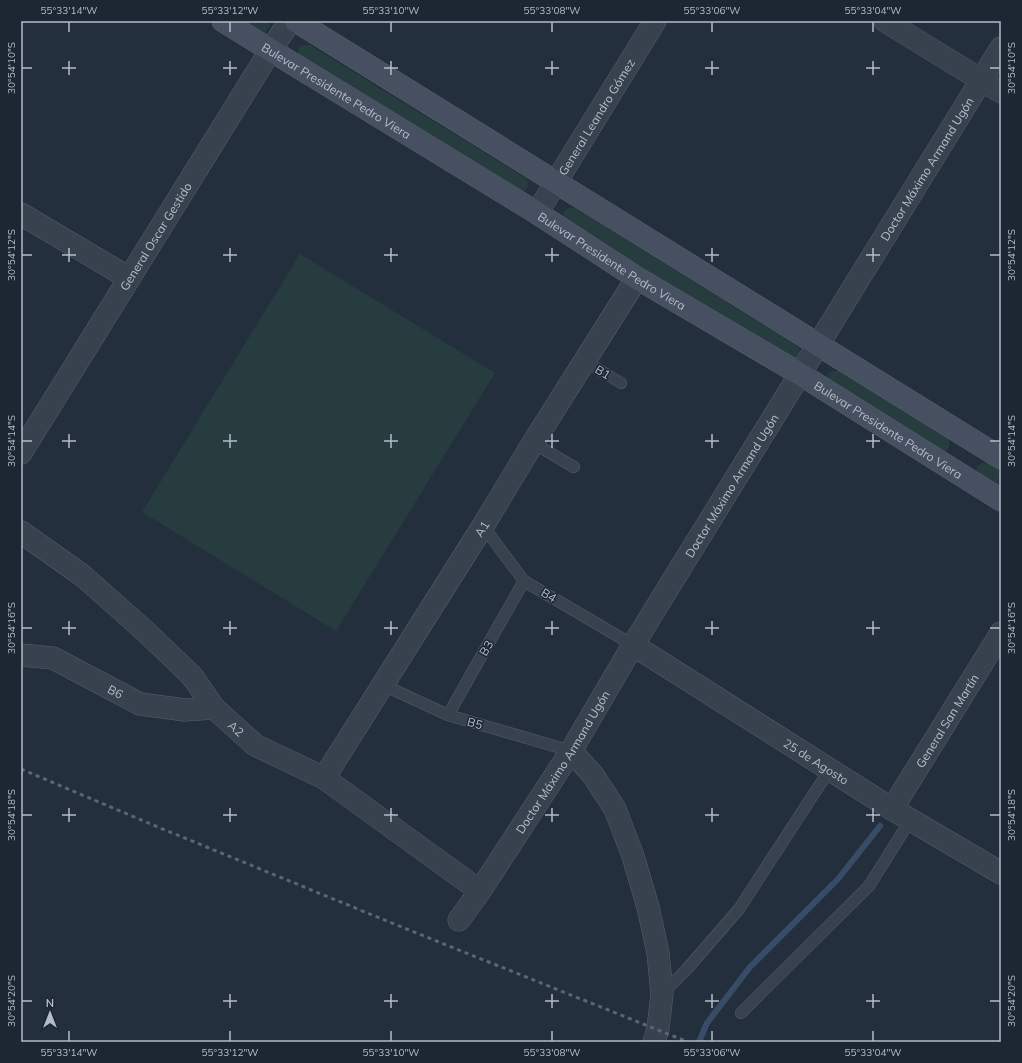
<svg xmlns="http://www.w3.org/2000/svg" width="1022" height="1063" font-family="Mulish,sans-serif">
  <rect width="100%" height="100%" fill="#242f3e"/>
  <!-- green -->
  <g fill="#263c3f">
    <path d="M240,21H269L270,26L265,33L261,34Z"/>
    <path d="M304,45H310L527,179C529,186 528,191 519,192L300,57L298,52L299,47Z"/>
    <path d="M569,208H575L799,347L801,352L796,359L792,360L676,288L565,221L563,216L564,211Z"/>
    <path d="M300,254L495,373L336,631L142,512Z"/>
    <path d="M833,371H839L949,438C950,444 950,447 946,451L941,452L827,378L828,373Z"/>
    <path d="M982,463H988L1001,471V490L978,476L976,471L977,466Z"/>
  </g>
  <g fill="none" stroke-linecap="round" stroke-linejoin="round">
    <!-- stream -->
    <path stroke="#394c67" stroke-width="6" d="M699,1042L707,1023L750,967L838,879L880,826"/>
    <!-- lane casing -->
    <g stroke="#565f6c" stroke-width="12">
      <g id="lane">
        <path d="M585,361L621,383"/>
        <path d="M533,443L574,467"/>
        <path d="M483,526L524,581L633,645"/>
        <path d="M383,685L448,715L571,751"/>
        <path d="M448,715L524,581"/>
        <path d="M662,994L687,969L739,909L830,769"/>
        <path d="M741,1013L869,886L911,819"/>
      </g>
    </g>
    <!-- street casing -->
    <g stroke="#565f6c" stroke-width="23">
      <g id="street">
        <path d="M885,21L1001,92"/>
        <path id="s1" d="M537,213L655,21"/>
        <path d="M21,214L129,278"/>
        <path id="s2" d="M21,453L270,51L290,21"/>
        <path id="s3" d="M21,532L83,576L145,631L192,676L214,708L255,745L324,778L480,891"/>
        <path id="s4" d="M633,645L892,809L1001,873"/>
        <path id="s5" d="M21,655L53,658L140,704L185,710L214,708"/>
        <path d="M571,751L593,775L615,809L633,856L648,907L658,953L662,994L658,1029L654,1042"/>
        <path id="s6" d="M324,778L483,526L533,443L637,278"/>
        <path id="s7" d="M892,809L1001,633"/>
        <path id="s8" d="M459,920L480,891L571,751L633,645L1001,48"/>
      </g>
    </g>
    <!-- secondary casing -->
    <g stroke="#565f6c" stroke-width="23">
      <g id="secondary">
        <path id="s9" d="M223,21L537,213L637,278L800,374L1001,500"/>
        <path d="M296,21L1001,458"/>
      </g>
    </g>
    <!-- lane -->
    <use href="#lane" stroke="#38414e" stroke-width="11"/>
    <!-- street -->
    <use href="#street" stroke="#38414e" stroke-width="22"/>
    <!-- secondary -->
    <use href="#secondary" stroke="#465061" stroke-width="22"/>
    <!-- rail -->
    <path stroke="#5a6575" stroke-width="3" stroke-dasharray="4 4" stroke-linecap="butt" d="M21,769L153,825L404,928L688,1042"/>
  </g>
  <!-- ticks -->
  <path fill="none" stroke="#b4bcc9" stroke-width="1.5" d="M69,22V32M230,22V32M391,22V32M552,22V32M712,22V32M873,22V32M69,61V75M230,61V75M391,61V75M552,61V75M712,61V75M873,61V75M22,68H32M62,68H76M223,68H237M384,68H398M545,68H559M705,68H719M866,68H880M990,68H1000M69,248V262M230,248V262M391,248V262M552,248V262M712,248V262M873,248V262M22,255H32M62,255H76M223,255H237M384,255H398M545,255H559M705,255H719M866,255H880M990,255H1000M69,434V448M230,434V448M391,434V448M552,434V448M712,434V448M873,434V448M22,441H32M62,441H76M223,441H237M384,441H398M545,441H559M705,441H719M866,441H880M990,441H1000M69,621V635M230,621V635M391,621V635M552,621V635M712,621V635M873,621V635M22,628H32M62,628H76M223,628H237M384,628H398M545,628H559M705,628H719M866,628H880M990,628H1000M69,808V822M230,808V822M391,808V822M552,808V822M712,808V822M873,808V822M22,815H32M62,815H76M223,815H237M384,815H398M545,815H559M705,815H719M866,815H880M990,815H1000M230,994V1008M391,994V1008M552,994V1008M712,994V1008M873,994V1008M22,1001H32M223,1001H237M384,1001H398M545,1001H559M705,1001H719M866,1001H880M990,1001H1000M69,1031V1041M230,1031V1041M391,1031V1041M552,1031V1041M712,1031V1041M873,1031V1041"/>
  <g text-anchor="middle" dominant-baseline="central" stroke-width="3" stroke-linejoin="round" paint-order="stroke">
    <!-- street labels -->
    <g font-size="12" fill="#b4bcc9" stroke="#1d2633">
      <text stroke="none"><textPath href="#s9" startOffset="133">Bulevar Presidente Pedro Viera</textPath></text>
      <text stroke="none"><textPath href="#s1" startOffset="113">General Leandro Gómez</textPath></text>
      <text stroke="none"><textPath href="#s8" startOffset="885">Doctor Máximo Armand Ugón</textPath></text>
      <text stroke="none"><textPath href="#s2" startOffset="255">General Oscar Gestido</textPath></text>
      <text stroke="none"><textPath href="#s9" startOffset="457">Bulevar Presidente Pedro Viera</textPath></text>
      <text transform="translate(603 372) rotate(32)">B1</text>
      <text stroke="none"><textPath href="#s9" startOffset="781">Bulevar Presidente Pedro Viera</textPath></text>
      <text stroke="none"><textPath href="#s8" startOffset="513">Doctor Máximo Armand Ugón</textPath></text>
      <text stroke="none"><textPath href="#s6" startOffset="295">A1</textPath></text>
      <text transform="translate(549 595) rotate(31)">B4</text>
      <text transform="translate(486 648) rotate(-60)">B3</text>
      <text stroke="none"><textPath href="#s5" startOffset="103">B6</textPath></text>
      <text stroke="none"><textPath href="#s7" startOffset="104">General San Martín</textPath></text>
      <text transform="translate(475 723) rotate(16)">B5</text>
      <text stroke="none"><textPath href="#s3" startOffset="293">A2</textPath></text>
      <text stroke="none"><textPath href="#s4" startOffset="217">25 de Agosto</textPath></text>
      <text stroke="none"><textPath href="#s8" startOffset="189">Doctor Máximo Armand Ugón</textPath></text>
    </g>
  </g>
  <!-- border -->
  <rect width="1022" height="1063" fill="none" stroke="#1d2633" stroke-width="44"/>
  <!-- north arrow -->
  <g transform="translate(50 1013)" stroke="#1d2633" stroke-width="3" paint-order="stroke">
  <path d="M0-3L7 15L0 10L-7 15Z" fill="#b4bcc9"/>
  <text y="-6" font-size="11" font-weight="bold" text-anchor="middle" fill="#b4bcc9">N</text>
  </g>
  <rect x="22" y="22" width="978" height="1019" fill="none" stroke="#b4bcc9" stroke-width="1.5"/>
  <g font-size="10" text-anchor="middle" fill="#b4bcc9">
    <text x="69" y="14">55°33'14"W</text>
    <text x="230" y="14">55°33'12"W</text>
    <text x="391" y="14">55°33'10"W</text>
    <text x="552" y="14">55°33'08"W</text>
    <text x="712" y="14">55°33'06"W</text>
    <text x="873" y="14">55°33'04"W</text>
    <text transform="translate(11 68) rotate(-90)" y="4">30°54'10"S</text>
    <text transform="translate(1011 68) rotate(-90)" y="4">30°54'10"S</text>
    <text transform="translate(11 255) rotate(-90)" y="4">30°54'12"S</text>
    <text transform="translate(1011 255) rotate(-90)" y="4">30°54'12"S</text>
    <text transform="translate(11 441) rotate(-90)" y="4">30°54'14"S</text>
    <text transform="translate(1011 441) rotate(-90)" y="4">30°54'14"S</text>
    <text transform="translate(11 628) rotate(-90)" y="4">30°54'16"S</text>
    <text transform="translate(1011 628) rotate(-90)" y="4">30°54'16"S</text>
    <text transform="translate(11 815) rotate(-90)" y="4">30°54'18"S</text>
    <text transform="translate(1011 815) rotate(-90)" y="4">30°54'18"S</text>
    <text transform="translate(11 1001) rotate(-90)" y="4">30°54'20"S</text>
    <text transform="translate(1011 1001) rotate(-90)" y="4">30°54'20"S</text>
    <text x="69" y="1056">55°33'14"W</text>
    <text x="230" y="1056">55°33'12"W</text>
    <text x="391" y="1056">55°33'10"W</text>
    <text x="552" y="1056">55°33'08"W</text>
    <text x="712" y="1056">55°33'06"W</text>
    <text x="873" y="1056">55°33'04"W</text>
  </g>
</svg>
